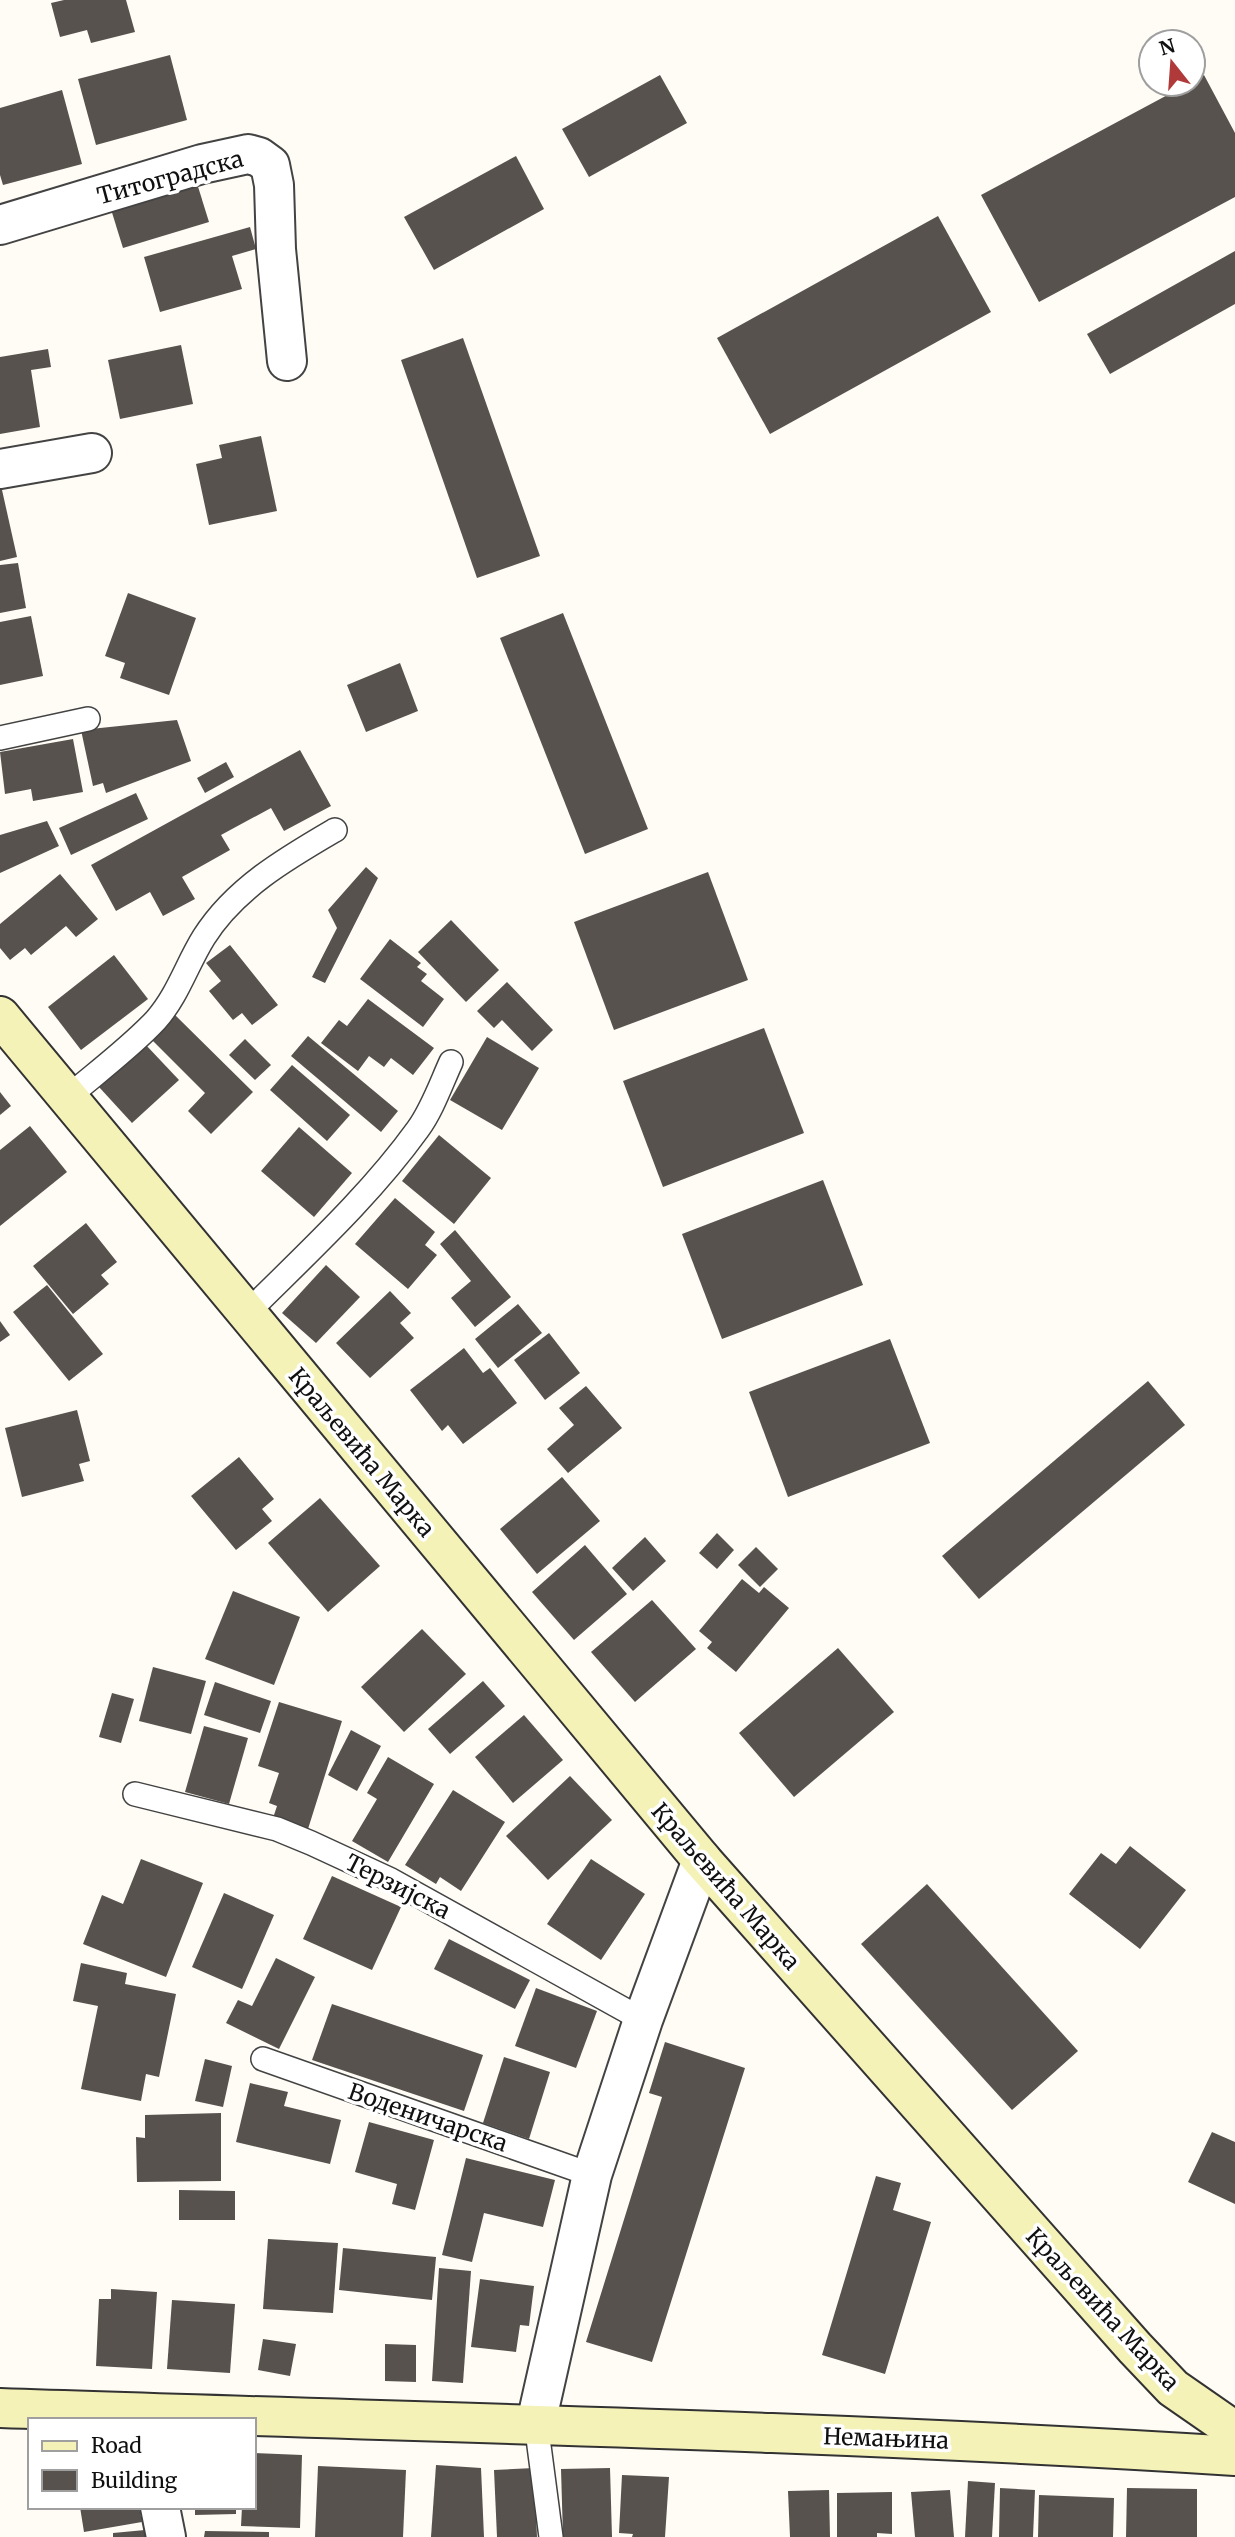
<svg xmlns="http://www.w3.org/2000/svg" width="1235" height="2537" font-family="Merriweather,serif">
  <rect width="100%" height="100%" fill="#fefcf5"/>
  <!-- building -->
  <g fill="#58524e">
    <path d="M64,0H126L135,32L91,43L87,30L60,37L51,3Z"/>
    <path d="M170,55L187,120L96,145L78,79Z"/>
    <path d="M660,75L687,123L589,177L562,129Z"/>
    <path d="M1204,75L1235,133V197L1039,302L981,195L1188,84H1193V81Z"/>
    <path d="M62,90L82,164L3,185L0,175V108Z"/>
    <path d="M516,156L544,209L434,270L404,217Z"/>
    <path d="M195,177L209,222L123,248L109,203Z"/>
    <path d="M938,216L991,312L770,434L717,338Z"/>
    <path d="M250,227L256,249L232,256L242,289L160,312L144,257Z"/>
    <path d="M1235,251V304L1110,374L1087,334Z"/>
    <path d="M463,338L540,556L477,578L401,360Z"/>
    <path d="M181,345L193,404L120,419L108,360Z"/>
    <path d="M48,349L51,367L31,370L40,427L0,434V357Z"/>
    <path d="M261,436L277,511L209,525L196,464L222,458L219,445Z"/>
    <path d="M0,481L17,557L0,561Z"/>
    <path d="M18,563L26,608L0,613V565Z"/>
    <path d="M128,593L196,618L169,695L120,678L125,663L105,656Z"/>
    <path d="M563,613L648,829L585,854L500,638Z"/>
    <path d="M31,616L43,676L0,685V622Z"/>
    <path d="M400,663L418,711L366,732L347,685Z"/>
    <path d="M177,720L191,761L106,793L103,783L93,786L81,730Z"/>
    <path d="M73,739L83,792L33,801L31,789L5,794L0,752Z"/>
    <path d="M300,750L331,806L284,831L271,808L221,835L230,850L182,877L195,899L163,916L150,892L116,911L91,865Z"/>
    <path d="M226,762L234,777L205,793L197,778Z"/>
    <path d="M136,793L148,819L71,855L59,828Z"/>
    <path d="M47,821L59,846L0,873V835Z"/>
    <path d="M366,867L378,878L325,983L312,977L337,928L328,910Z"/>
    <path d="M708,872L748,980L614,1030L574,922Z"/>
    <path d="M60,874L98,919L76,937L66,926L31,955L25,948L10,960L0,948V924Z"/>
    <path d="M451,920L499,970L466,1002L418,952Z"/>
    <path d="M390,939L421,963L417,967L427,974L421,981L444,999L423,1027L360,979Z"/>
    <path d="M230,945L278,1005L252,1025L242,1013L233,1020L209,991L221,981L206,963Z"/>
    <path d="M114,955L148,999L81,1050L48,1007Z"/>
    <path d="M507,982L553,1030L532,1051L502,1020L494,1028L477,1011Z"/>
    <path d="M368,999L434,1048L413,1075L391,1058L384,1067L369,1056L358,1071L321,1043L339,1020L347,1026Z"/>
    <path d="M175,1015L253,1092L211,1134L188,1111L205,1093L151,1039Z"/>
    <path d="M764,1028L804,1133L663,1187L623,1081Z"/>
    <path d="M308,1036L398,1111L381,1132L291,1056Z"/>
    <path d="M487,1037L539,1068L502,1130L450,1100Z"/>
    <path d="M245,1039L271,1065L255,1080L229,1055Z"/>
    <path d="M145,1044L179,1080L132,1123L99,1087Z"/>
    <path d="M292,1065L350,1115L327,1141L270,1090Z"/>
    <path d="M0,1092L11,1106L0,1115Z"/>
    <path d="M30,1126L67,1172L0,1226V1150Z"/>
    <path d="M299,1127L352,1173L314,1217L261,1171Z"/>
    <path d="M439,1135L491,1178L454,1224L402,1181Z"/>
    <path d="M823,1180L863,1285L722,1339L682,1234Z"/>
    <path d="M395,1198L435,1232L425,1245L437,1255L408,1289L355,1244Z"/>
    <path d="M86,1223L117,1262L101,1275L109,1284L73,1314L33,1266Z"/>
    <path d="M455,1230L511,1297L475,1327L451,1298L471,1281L440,1244Z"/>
    <path d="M326,1265L360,1297L316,1343L282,1313Z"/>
    <path d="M47,1285L103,1354L69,1381L13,1312Z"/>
    <path d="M390,1291L411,1313L400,1323L414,1338L370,1378L336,1343Z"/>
    <path d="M518,1304L542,1333L498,1368L475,1339Z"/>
    <path d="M0,1321L10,1335L0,1342Z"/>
    <path d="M549,1333L580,1373L545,1400L514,1360Z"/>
    <path d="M890,1339L930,1443L788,1497L749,1392Z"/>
    <path d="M464,1348L483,1373L490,1368L517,1403L463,1444L448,1425L442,1431L410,1390Z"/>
    <path d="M1148,1381L1185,1425L979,1599L942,1556Z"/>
    <path d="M586,1386L622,1428L568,1473L547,1449L574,1425L559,1408Z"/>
    <path d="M77,1410L90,1461L79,1464L84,1481L22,1497L5,1428Z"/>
    <path d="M239,1457L274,1499L262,1509L272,1521L236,1550L191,1496Z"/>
    <path d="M562,1477L600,1521L537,1574L500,1529Z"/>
    <path d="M320,1498L380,1566L328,1612L268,1543Z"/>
    <path d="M717,1533L734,1550L717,1569L699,1553Z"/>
    <path d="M645,1537L666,1561L633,1591L612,1568Z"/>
    <path d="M585,1545L627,1594L574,1640L532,1592Z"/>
    <path d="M756,1547L778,1569L760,1587L738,1565Z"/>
    <path d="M742,1579L759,1593L764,1587L789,1608L736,1672L707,1648L712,1642L699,1631Z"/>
    <path d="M233,1591L300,1617L274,1685L205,1659Z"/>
    <path d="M652,1600L696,1649L635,1702L591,1652Z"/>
    <path d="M422,1629L466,1674L404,1732L361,1687Z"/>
    <path d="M838,1648L894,1712L794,1797L739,1733Z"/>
    <path d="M153,1667L206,1681L191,1734L139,1721Z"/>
    <path d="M483,1681L505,1706L450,1754L428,1729Z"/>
    <path d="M215,1682L271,1701L260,1733L204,1715Z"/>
    <path d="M112,1693L134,1699L121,1743L99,1737Z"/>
    <path d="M279,1702L342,1721L308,1829L273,1818L277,1806L269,1803L279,1773L258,1766Z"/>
    <path d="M524,1715L563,1760L513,1803L475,1757Z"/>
    <path d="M204,1726L248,1738L229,1804L185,1792Z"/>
    <path d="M351,1730L381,1746L357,1791L328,1775Z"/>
    <path d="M388,1757L434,1784L388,1862L352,1841L377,1799L367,1793Z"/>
    <path d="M570,1776L612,1820L548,1880L506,1836Z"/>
    <path d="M453,1790L505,1822L461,1891L440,1877L436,1884L405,1865Z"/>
    <path d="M1130,1846L1186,1890L1140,1949L1069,1894L1101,1853L1116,1864Z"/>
    <path d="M141,1859L203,1883L166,1977L83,1944L102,1895L123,1904Z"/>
    <path d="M591,1859L645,1894L601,1960L547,1924Z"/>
    <path d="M332,1876L401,1907L372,1970L303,1939Z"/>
    <path d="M927,1884L1078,2051L1012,2110L861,1944Z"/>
    <path d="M224,1893L274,1915L242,1989L192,1967Z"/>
    <path d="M449,1939L530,1980L515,2009L434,1969Z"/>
    <path d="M276,1958L315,1977L279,2049L226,2023L238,2000L252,2006Z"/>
    <path d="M81,1963L127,1973L125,1984L176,1994L159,2077L146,2074L141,2101L81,2089L98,2006L73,2001Z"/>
    <path d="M536,1988L597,2011L576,2068L515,2046Z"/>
    <path d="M332,2004L483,2055L464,2111L312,2060Z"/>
    <path d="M665,2042L745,2068L652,2362L586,2342L662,2097L649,2093Z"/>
    <path d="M504,2057L550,2072L529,2139L483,2123Z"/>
    <path d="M205,2059L232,2066L223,2107L195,2101Z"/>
    <path d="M250,2083L288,2092L284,2106L341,2120L330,2164L236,2142Z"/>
    <path d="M221,2113V2181L137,2182L136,2137L145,2138V2115Z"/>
    <path d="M369,2122L434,2140L415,2210L392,2204L397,2184L355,2172Z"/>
    <path d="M1212,2132L1235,2142V2204L1188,2182Z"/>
    <path d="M466,2158L555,2180L543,2227L484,2213L472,2262L442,2255Z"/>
    <path d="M876,2176L901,2183L893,2210L931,2222L885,2374L822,2355Z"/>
    <path d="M179,2190L235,2191V2220H179Z"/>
    <path d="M268,2239L338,2243L333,2313L263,2309Z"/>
    <path d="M343,2248L436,2257L432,2300L339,2290Z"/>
    <path d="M439,2268L471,2271L463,2383L432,2381Z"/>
    <path d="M480,2279L534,2286L529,2326L520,2325L516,2352L471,2347Z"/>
    <path d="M111,2289L157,2292L152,2369L96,2366L99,2299H111Z"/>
    <path d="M172,2300L235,2304L230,2373L167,2369Z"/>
    <path d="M263,2339L296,2344L290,2376L258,2370Z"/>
    <path d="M385,2344L416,2345V2382L385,2381Z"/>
    <path d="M254,2453L302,2455L300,2528L241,2526L242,2507H254Z"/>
    <path d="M436,2465L481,2468L484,2537H431Z"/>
    <path d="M318,2466L406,2470L403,2537H315Z"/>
    <path d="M534,2468L537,2537H497L494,2470Z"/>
    <path d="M610,2468L612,2537H563L561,2469Z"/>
    <path d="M622,2475L669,2477L665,2537H632L633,2534L619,2533Z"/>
    <path d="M968,2481L995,2483L992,2537H965Z"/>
    <path d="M1000,2488L1035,2490L1033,2537H999Z"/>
    <path d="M1127,2488L1197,2489V2537H1126Z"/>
    <path d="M829,2490L830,2537H790L788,2491Z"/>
    <path d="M950,2490L954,2537H915L911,2492Z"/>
    <path d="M892,2492V2534L877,2533V2537H837V2493Z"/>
    <path d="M1039,2495L1114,2498L1113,2537H1038Z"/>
    <path d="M80,2507H139L142,2522L84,2532Z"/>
    <path d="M195,2507H236V2514L195,2515Z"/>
    <path d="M145,2530V2537H113V2533Z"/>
    <path d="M205,2531L269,2532V2537H204Z"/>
  </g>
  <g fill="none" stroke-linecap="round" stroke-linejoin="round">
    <!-- lane casing -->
    <g stroke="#434343" stroke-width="26">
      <g id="lane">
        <path d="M0,738L88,719"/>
        <path d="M68,1097C96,1073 131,1047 156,1020C178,995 187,964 204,937C235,888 287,858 335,830"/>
        <path d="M247,1313C305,1255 369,1197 418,1129C432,1110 441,1084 451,1062"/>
        <path d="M135,1794L277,1829L311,1843L391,1880L643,2020"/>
        <path d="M263,2059L592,2175"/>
        <path d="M536,2423L551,2537"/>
      </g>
    </g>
    <!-- street casing -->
    <g stroke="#434343" stroke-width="42">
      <g id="street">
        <path d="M0,225L202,164L248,154L259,157L270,165L274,185L276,249L287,361"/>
        <path d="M0,469L92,453"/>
        <path d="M536,2423L592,2175L643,2020L702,1860"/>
        <path d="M160,2507L166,2537"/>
      </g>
    </g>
    <!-- secondary casing -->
    <g stroke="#323232" stroke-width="42">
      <g id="secondary">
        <path d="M0,1016L702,1860L1135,2348L1173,2388L1235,2431"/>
        <path d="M0,2408C412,2422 824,2430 1235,2456"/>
      </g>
    </g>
    <!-- lane -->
    <use href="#lane" stroke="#fff" stroke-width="23"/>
    <!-- street -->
    <use href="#street" stroke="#fff" stroke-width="38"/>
    <!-- secondary -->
    <use href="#secondary" stroke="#f5f2b8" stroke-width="38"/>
  </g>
  <g text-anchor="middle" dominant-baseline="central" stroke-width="7" stroke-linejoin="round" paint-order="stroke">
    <!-- street labels -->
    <g font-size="23" fill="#101010" stroke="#fff">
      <text transform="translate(170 177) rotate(-15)">Титоградска</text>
      <text transform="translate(362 1452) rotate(50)">Краљевића Марка</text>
      <text transform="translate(398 1886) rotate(27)">Терзијска</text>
      <text transform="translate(726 1886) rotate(49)">Краљевића Марка</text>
      <text transform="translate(428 2117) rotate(19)">Воденичарска</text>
      <text transform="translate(1103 2309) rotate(47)">Краљевића Марка</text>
      <text transform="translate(886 2438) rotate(2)">Немањина</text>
    </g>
  </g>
  <!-- legend -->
  <rect x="28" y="2418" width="228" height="91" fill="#ffffff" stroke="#9f9f9f" stroke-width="2"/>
  <rect x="42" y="2441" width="35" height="10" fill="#f5f2b8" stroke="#9f9f9f" stroke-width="2"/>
  <text x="91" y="2453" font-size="21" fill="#101010">Road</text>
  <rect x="42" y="2470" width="35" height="21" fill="#58524e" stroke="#9f9f9f" stroke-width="2"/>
  <text x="91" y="2488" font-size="21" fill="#101010">Building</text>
  <!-- north arrow -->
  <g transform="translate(1172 63) rotate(343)"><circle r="33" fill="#ffffff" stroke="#9f9f9f" stroke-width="2"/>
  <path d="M0-5L12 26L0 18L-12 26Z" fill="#b03939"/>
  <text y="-10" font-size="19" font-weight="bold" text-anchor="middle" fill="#101010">N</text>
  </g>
</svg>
